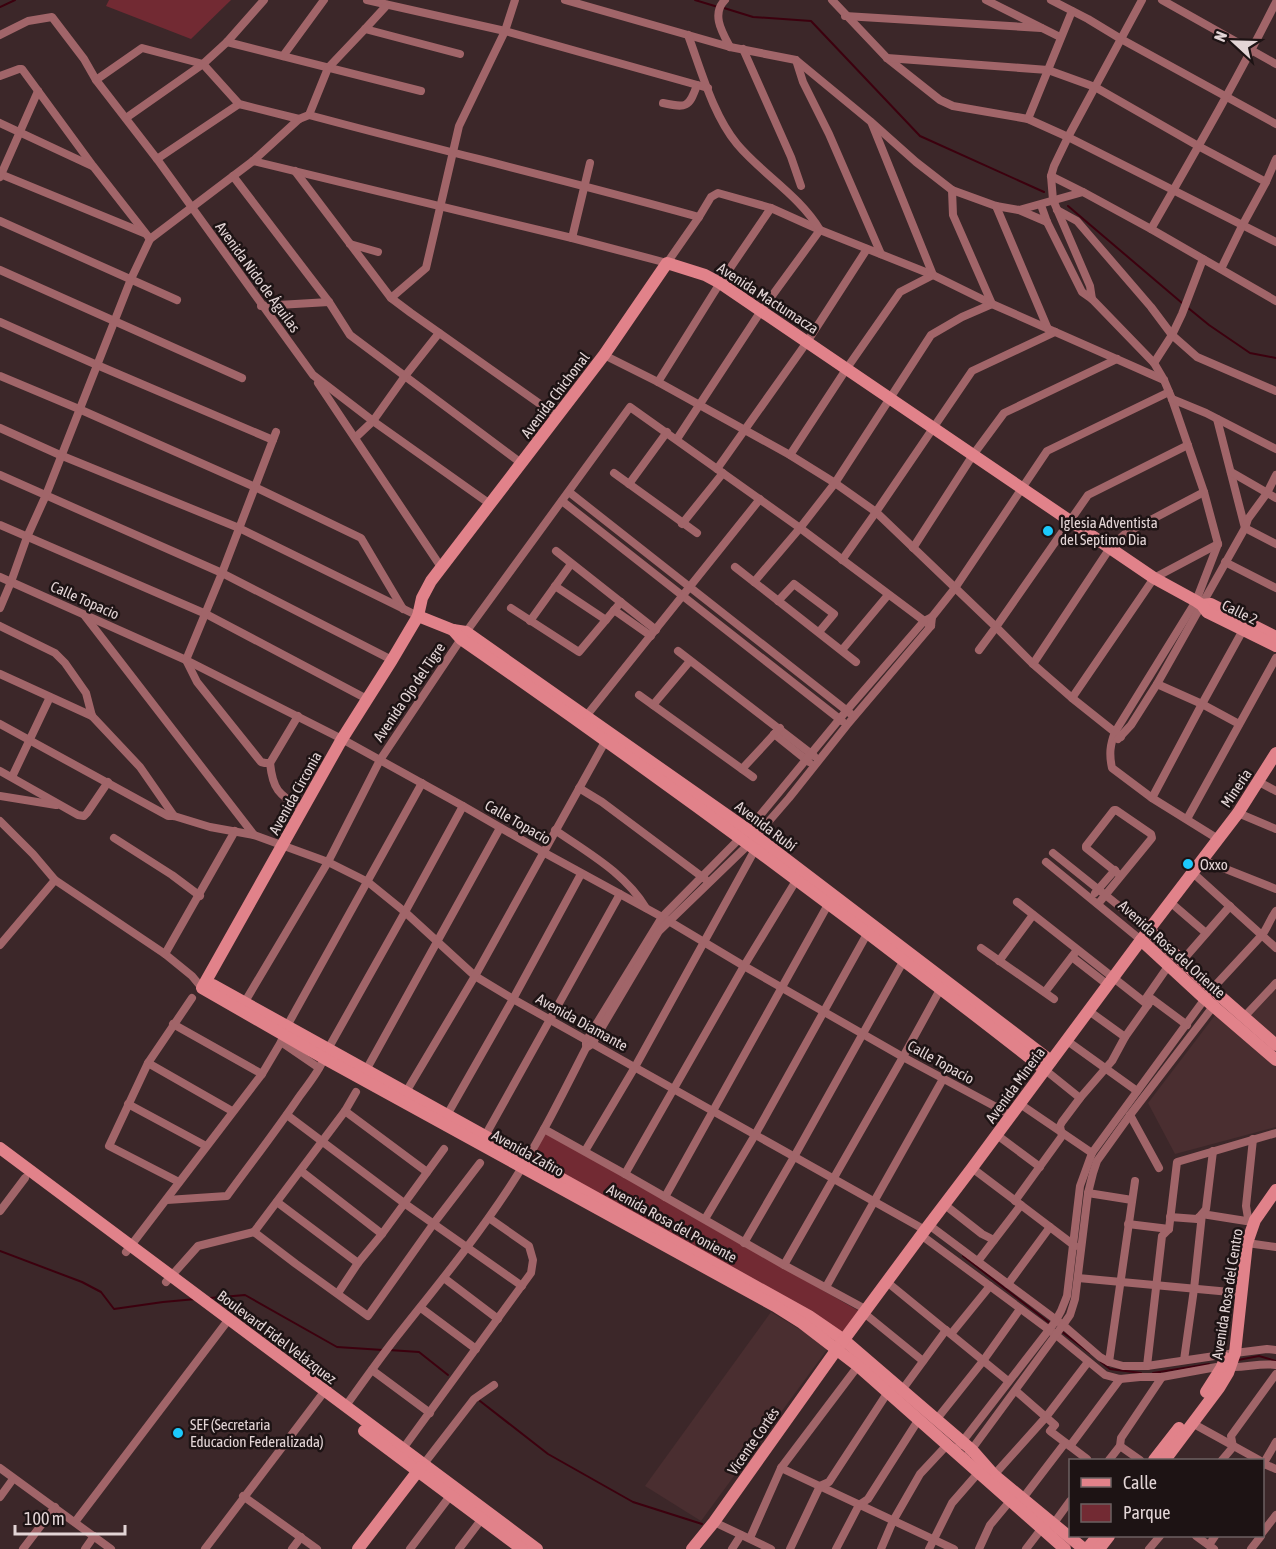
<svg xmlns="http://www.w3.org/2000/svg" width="1276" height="1549" font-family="'Asap Condensed',sans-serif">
  <rect width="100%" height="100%" fill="#3c2729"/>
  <!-- built -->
  <g fill="#4a2e30">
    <path d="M1276,989V1041L1249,1017Z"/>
    <path d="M1216,1014L1276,1065V1127L1175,1154L1148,1103Z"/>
    <path d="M771,1312L829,1347L701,1521L645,1486Z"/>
  </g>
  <!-- green -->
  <g fill="#722a33">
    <path d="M109,0H231L191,39L106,6Z"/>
    <path d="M545,1132L859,1311L844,1336L531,1157Z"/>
  </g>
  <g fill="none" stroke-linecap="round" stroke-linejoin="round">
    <!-- stream -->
    <g stroke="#3c000e" stroke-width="2">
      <path d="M695,0L718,7"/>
      <path d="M0,7L15,0"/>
      <path d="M724,8L753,17L811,21L920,136L1044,192"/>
      <path d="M1068,206L1182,303"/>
      <path d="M1187,307L1209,325L1250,353L1276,358"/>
      <path d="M0,1251L82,1282L101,1292L114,1309L163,1302L196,1299"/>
      <path d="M963,1256L1051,1324"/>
      <path d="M210,1298L245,1295L337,1347L383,1350"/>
      <path d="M1061,1331L1090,1353"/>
      <path d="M389,1350L419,1352L448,1375"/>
      <path d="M1238,1360L1259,1356L1276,1361"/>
      <path d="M1101,1362L1110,1369L1141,1373"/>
      <path d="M1153,1373L1209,1364"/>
      <path d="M480,1401L548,1454L633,1502L702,1524"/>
    </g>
    <!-- street -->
    <g stroke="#a16569" stroke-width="8">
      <path d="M367,0L505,31L708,88"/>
      <path d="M565,0L730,47L796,60L870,121L916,162L952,190L996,206L1019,210L1083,192L1151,229L1276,301"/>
      <path d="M725,0C711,14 722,32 730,47"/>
      <path d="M832,0L887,58L940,100L953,106L1028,119L1068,137L1276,242"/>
      <path d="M986,0L1060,37"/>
      <path d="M1051,0L1088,19L1121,39L1276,124"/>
      <path d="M1162,0L1276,64"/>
      <path d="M845,16L1041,28"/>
      <path d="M365,29L460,54"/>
      <path d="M0,35L28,21L52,17L84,59L96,80L157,159L313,375L373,421L490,504"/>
      <path d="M227,42L421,91"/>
      <path d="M743,49L791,157L801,186"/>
      <path d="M283,56L324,0"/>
      <path d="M887,58L1048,70L1095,87L1200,147L1266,182"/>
      <path d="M796,60L803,82L829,134L881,254"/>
      <path d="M0,76L19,69H22L93,166L150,239"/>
      <path d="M96,80L142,48L203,64L239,104L299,119"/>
      <path d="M663,103C686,108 689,108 697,85"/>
      <path d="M309,115C439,150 570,181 699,217"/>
      <path d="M126,118L203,64L227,42L264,0"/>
      <path d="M1028,119L1072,11"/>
      <path d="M0,123L92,166"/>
      <path d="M157,159L239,104"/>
      <path d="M253,161L572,238L667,263L699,217L711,197L718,193L771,208L820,230L933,275L992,304L1164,380"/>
      <path d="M295,171L391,298L411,313L557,416"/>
      <path d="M0,174L144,233"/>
      <path d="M233,176L329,302L350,335L521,463"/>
      <path d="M1051,176L1083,192"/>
      <path d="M0,177L38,91"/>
      <path d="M1041,205L1047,222L1082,292L1092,299L1154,363L1164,380L1172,399L1204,492L1218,544"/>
      <path d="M996,206L1048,329"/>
      <path d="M1019,210L1047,222"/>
      <path d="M1057,210L1077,221L1151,307L1172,335L1197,357L1276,391"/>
      <path d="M0,221L177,300"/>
      <path d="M1151,229C1194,154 1237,80 1276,2"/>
      <path d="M572,238L590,163"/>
      <path d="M350,244L378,252"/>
      <path d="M1221,269L1242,226L1266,182L1276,159"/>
      <path d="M0,270L242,378"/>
      <path d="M391,298L426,268L459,126L505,31L515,0"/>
      <path d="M1092,299L1090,286L1053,200L1051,176L1054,166L1068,137L1142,0"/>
      <path d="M261,306L329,302"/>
      <path d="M0,322L97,365L273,440"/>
      <path d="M604,355L658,382L790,455L835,483L876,512L996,627L1033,664L1072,698L1121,737"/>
      <path d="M1154,363L1172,335L1182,314L1203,259"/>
      <path d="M0,376L79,409L255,487L361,538L403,609"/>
      <path d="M658,382L720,283L771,208"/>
      <path d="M318,383L441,567"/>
      <path d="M1172,399L1206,413L1276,449"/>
      <path d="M1217,419L1245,528"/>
      <path d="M0,428L60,455L239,528L418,616"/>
      <path d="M355,438L373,421L405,376L439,333"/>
      <path d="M677,439L761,311L820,230C799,195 762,174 737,144C713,115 701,70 688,35"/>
      <path d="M790,455L847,368L900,292L933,275L872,124"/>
      <path d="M717,469L807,342L867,249"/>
      <path d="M1231,472L1276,498"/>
      <path d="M614,473L697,533"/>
      <path d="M0,475L222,573L392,660"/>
      <path d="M629,484L667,432"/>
      <path d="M569,492L851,714"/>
      <path d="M562,501L842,721"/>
      <path d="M682,524L723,473"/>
      <path d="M0,525L206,614L367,699"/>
      <path d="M1245,528L1276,544"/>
      <path d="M1218,544L1196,601L1115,732C1110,745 1109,754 1112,768L1152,798L1218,839"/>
      <path d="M913,548L973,455L1004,413L1117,359"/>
      <path d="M556,551L656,630"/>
      <path d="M842,560L876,512L972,371L1055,332"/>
      <path d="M1225,562L1276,588"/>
      <path d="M735,567L856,662"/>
      <path d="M0,577L186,660L342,739L463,806L543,852L662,917L744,966L903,1057L1011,1115"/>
      <path d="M754,582L800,528L835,483L931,335L962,317L992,304L953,215L952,190"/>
      <path d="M555,586L606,620"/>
      <path d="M778,601L794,584L834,614L819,632"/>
      <path d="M0,608L11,582L27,537L46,495L131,279L150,239L253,161L299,119L309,115L328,68L365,29L387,5"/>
      <path d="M511,608L579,652L621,602"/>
      <path d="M614,610L651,636"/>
      <path d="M85,616L254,835"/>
      <path d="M530,621L571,564"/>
      <path d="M0,626L55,653L65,663L86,693L92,716L140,767L174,816"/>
      <path d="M842,650L888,595"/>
      <path d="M979,650L996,627L1088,495L1188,445"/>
      <path d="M678,651L814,756"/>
      <path d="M1033,664L1110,548L1126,533L1204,492"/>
      <path d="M0,674L92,716"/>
      <path d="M1157,684L1202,704L1239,724"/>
      <path d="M639,695L753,777"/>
      <path d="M1072,698L1154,578L1218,544"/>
      <path d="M653,705L690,661"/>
      <path d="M583,720L760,499"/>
      <path d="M0,724L168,816H174L210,827L254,835L328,862L368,882L405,912L475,976L513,999L925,1230"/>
      <path d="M774,734L809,762"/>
      <path d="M1118,739L1131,725L1157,684L1245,528L1248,519L1267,493L1276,475"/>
      <path d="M270,763H265L261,762L197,682L186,660L222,573L276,432"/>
      <path d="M270,763C273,791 279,794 302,809"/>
      <path d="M270,763L298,716"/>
      <path d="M742,769L780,728"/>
      <path d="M0,771L78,815L84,816L87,813L108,782"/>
      <path d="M12,777L50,697"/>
      <path d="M1259,782L1276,791"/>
      <path d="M579,788L602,802L705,879"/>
      <path d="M0,796L56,805"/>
      <path d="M1152,798L1202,704L1243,630"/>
      <path d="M1238,813L1276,829"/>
      <path d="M1187,819L1276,658"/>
      <path d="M0,821L33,854L55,880L165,954L192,976L202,988"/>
      <path d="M555,830C588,853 625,873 646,908"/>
      <path d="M114,838L172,875L200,896"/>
      <path d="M1053,853L1149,930"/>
      <path d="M1203,860L1276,889"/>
      <path d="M1046,862L1141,940"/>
      <path d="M1193,873L1276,948"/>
      <path d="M1095,893L1115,870"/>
      <path d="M1017,902L1148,1005"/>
      <path d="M1170,902L1206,933"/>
      <path d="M1098,904L1152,838L1151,834L1116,810H1114L1086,846V848L1121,876"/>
      <path d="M0,945L55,880"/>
      <path d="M981,948L1054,999"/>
      <path d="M165,954L235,831"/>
      <path d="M1072,957L1108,985"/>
      <path d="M999,961L1033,915"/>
      <path d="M1182,961L1230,906"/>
      <path d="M1045,992L1077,950"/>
      <path d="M1144,1001L1169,965"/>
      <path d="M243,1005L328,862L380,760L461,639L630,407L800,528L931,626"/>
      <path d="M1089,1011L1125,1037"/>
      <path d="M1244,1017L1276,983"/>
      <path d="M173,1024L262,1074"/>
      <path d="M1066,1040L1137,1091"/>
      <path d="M281,1042L319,1068"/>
      <path d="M586,1045V1041L662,917L748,830L847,710L924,621L932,617L955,588L1047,451L1169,392"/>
      <path d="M148,1063L232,1111"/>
      <path d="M1044,1069L1080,1098"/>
      <path d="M365,1072L500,828"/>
      <path d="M406,1092L475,976L606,740"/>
      <path d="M128,1104L206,1146"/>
      <path d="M1020,1104L1092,1153"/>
      <path d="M345,1111L427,1172"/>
      <path d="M287,1115L404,1203L522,1286"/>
      <path d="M447,1115L513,999L581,874"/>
      <path d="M1130,1115L1159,1168"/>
      <path d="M544,1129L625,1174L784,1265L867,1310"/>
      <path d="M997,1135L1040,1167"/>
      <path d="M485,1136L620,894"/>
      <path d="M585,1151L635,1067L757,846"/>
      <path d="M972,1168L1075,1246"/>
      <path d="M301,1171L382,1234"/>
      <path d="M625,1174L744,966L797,879"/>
      <path d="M179,1182L109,1146L148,1063L192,998"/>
      <path d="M1088,1193L1132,1200"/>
      <path d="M665,1197L830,901"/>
      <path d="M167,1200L227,1196C251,1163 276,1131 299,1097C310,1082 322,1067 328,1049L405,912L463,806"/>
      <path d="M1015,1201L1062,1136L1060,1126L1062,1122L1080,1098L1112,1061L1125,1037L1152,999L1187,1025"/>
      <path d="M277,1202L358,1263"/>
      <path d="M945,1205L982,1234L994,1240"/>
      <path d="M0,1211L25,1178"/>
      <path d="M1170,1217L1197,1219L1202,1214L1246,1221"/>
      <path d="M1248,1218L1246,1206L1253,1139"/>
      <path d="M705,1219L755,1135L867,934"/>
      <path d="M1128,1224L1169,1229"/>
      <path d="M929,1225L1063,1325L1100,1357L1109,1362L1123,1366H1147L1235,1353L1267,1349L1276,1350"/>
      <path d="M254,1232L296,1264L368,1316L434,1223L480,1163"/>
      <path d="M254,1232L345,1111L356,1092"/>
      <path d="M921,1235L1056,1335L1105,1375L1120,1379L1140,1377H1162L1222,1366C1240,1370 1258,1362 1276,1365"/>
      <path d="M744,1243L794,1157L904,960"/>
      <path d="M1247,1243L1276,1247"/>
      <path d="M126,1252L262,1074L281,1042L287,1026L422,783"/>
      <path d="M978,1261L1021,1205"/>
      <path d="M784,1265L903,1057L942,986"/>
      <path d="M444,1278L498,1319"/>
      <path d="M1078,1278L1241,1293"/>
      <path d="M166,1282L198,1246L254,1232"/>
      <path d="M887,1282L1008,1381"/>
      <path d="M1008,1284L1050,1227"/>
      <path d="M826,1287L943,1079"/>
      <path d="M338,1293L358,1263L382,1234L444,1149"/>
      <path d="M421,1308L476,1349"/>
      <path d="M864,1313L923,1361"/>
      <path d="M951,1334L990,1286"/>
      <path d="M1184,1360L1194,1289L1202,1214L1206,1209L1213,1151"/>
      <path d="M1109,1362L1135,1181"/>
      <path d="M1147,1366L1162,1236L1169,1229L1177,1162L1276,1133"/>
      <path d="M372,1370L430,1413"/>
      <path d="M902,1390L946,1330"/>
      <path d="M1016,1391L1055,1425L1050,1431L1087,1459L1086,1460"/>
      <path d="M345,1407C360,1386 375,1365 391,1344C431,1293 473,1243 509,1188C538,1144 562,1095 586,1048L592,1044L659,931L749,844L789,798L847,725L931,626L932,617"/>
      <path d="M936,1420L983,1361L1020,1309"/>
      <path d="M1192,1423L1259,1460"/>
      <path d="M959,1446L1055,1322L1061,1311L1067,1296L1080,1186L1092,1153L1212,989L1262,935C1268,927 1270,919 1276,911"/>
      <path d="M1070,1446L1120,1379"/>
      <path d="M1120,1446L1140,1460"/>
      <path d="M402,1450L531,1273L533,1260L529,1246L489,1218"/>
      <path d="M969,1453L1063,1325L1070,1315L1075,1299L1088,1193L1093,1173L1097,1161L1130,1115L1215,1004"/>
      <path d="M1109,1460L1120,1446L1121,1438L1162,1377"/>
      <path d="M1222,1460L1233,1447L1231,1436L1276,1374"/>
      <path d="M1262,1463L1276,1469"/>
      <path d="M423,1465L474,1399L494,1385"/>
      <path d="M1262,1466L1276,1442"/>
      <path d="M0,1468L111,1549"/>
      <path d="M781,1468L954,1549"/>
      <path d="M994,1475L1046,1417L1088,1362"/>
      <path d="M243,1496L317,1549"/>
      <path d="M0,1497L13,1479"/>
      <path d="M1023,1498L1065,1443"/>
      <path d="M75,1522L229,1319"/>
      <path d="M714,1522L771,1549"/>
      <path d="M1054,1523L1070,1501"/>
      <path d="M1262,1533L1276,1515"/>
      <path d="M1196,1536L1214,1549"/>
      <path d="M750,1538L781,1468L858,1366"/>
      <path d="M1209,1545L1215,1536"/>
      <path d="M23,1549L55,1507"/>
      <path d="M85,1549L94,1536"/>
      <path d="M205,1549L327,1388"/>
      <path d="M292,1549L301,1537"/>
      <path d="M410,1549L450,1496"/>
      <path d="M459,1549L484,1516"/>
      <path d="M732,1549L741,1535"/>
      <path d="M790,1549L820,1486L829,1482L888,1392"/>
      <path d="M836,1549L859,1505L868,1499L919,1419"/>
      <path d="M881,1549L893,1521L920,1474L948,1444"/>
      <path d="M929,1549L952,1503L979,1472"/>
      <path d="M979,1549L990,1525L1010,1501"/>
      <path d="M1026,1549L1042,1528"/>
      <path d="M1149,1549L1160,1536"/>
      <path d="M1251,1549L1261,1536"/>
    </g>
    <!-- secondary -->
    <g stroke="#e1828a" stroke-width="12">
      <path d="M1202,605L1211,604L1276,637"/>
      <path d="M418,616L453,630L466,632L748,830L1051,1061"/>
      <path d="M453,630L461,639C660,777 854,920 1044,1069"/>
      <path d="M1149,930L1212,989L1276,1045"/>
      <path d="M1141,940L1205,999L1276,1060"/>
      <path d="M213,985L809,1316L844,1340L972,1450L994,1475L1084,1549"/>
      <path d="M0,1148L537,1549"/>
      <path d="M1206,1392L1222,1367"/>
      <path d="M364,1431L522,1549"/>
      <path d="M1154,1460L1179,1428"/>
      <path d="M1165,1460L1219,1388L1228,1373L1235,1353L1247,1243L1255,1220L1276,1190"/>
      <path d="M358,1549L421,1467"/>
      <path d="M692,1549L714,1522L837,1349L925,1230L972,1168L1141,940L1238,813L1276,753"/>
      <path d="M1065,1549L858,1366L802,1323L775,1306L329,1061L202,988L342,739L392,660L418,616L422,598L431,581L604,355L667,263L705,275L720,283L1154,578L1196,601L1202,605L1207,612L1276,646"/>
      <path d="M1087,1549L1098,1536"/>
      <path d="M1099,1549L1109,1536"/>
    </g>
    <!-- secondary-bridge -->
    <path stroke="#e1828a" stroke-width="12" d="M1222,1367L1225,1358"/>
  </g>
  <!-- markers -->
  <g fill="#1cc9fc" stroke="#1d1314" stroke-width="2">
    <circle cx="1048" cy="531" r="6"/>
    <circle cx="1188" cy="864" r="6"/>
    <circle cx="178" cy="1433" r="6"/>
  </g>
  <g text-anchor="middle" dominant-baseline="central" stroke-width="5" stroke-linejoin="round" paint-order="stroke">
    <!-- street labels -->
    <g font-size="15" fill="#e3d5d6" stroke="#1d1314">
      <text transform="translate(258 277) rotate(54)">Avenida Nido de Águilas</text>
      <text transform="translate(768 298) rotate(33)">Avenida Mactumacza</text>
      <text transform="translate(555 395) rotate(-53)">Avenida Chichonal</text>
      <text transform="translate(85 600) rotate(24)">Calle Topacio</text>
      <text transform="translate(1240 612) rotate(26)">Calle 2</text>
      <text transform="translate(409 692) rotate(-56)">Avenida Ojo del Tigre</text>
      <text transform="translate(1236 788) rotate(-56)">Mineria</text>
      <text transform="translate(295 793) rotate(-61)">Avenida Circonia</text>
      <text transform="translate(518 822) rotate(30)">Calle Topacio</text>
      <text transform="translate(766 826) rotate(37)">Avenida Rubí</text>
      <text transform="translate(1172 949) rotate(42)">Avenida Rosa del Oriente</text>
      <text transform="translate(582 1022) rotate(29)">Avenida Diamante</text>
      <text transform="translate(941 1062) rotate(29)">Calle Topacio</text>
      <text transform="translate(1015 1085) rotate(-54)">Avenida Minería</text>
      <text transform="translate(528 1153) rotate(29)">Avenida Zafiro</text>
      <text transform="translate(672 1223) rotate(29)">Avenida Rosa del Poniente</text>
      <text transform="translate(1227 1294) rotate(-81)">Avenida Rosa del Centro</text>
      <text transform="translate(277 1337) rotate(37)">Boulevard Fidel Velázquez</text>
      <text transform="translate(753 1441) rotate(-55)">Vicente Cortés</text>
    </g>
    <!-- poi labels -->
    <g font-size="15" fill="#e3d5d6" stroke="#1d1314" text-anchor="start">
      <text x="1060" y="522">Iglesia Adventista<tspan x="1060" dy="17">del Septimo Dia</tspan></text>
      <text x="1200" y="864">Oxxo</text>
      <text x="190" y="1424">SEF (Secretaria<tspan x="190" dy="17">Educacion Federalizada)</tspan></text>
    </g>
  </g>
  <!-- legend -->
  <rect x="1069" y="1459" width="195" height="78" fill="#1d1314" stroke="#6c6162" stroke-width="1.5"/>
  <rect x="1081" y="1478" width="30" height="9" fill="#e1828a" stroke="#6c6162" stroke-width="1.5"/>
  <text x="1123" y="1489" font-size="18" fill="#e3d5d6">Calle</text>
  <rect x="1081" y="1504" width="30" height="18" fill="#722a33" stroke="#6c6162" stroke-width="1.5"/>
  <text x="1123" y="1519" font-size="18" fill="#e3d5d6">Parque</text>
  <!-- north arrow -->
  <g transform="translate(1234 42) rotate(292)" stroke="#1d1314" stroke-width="4.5" paint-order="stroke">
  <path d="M0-4.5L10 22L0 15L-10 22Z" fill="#e3d5d6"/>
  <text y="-9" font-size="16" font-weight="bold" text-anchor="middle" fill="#e3d5d6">N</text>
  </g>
  <!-- scale -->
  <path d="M15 1525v9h110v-9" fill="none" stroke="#e3d5d6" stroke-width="3"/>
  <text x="24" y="1525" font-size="18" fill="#e3d5d6" stroke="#1d1314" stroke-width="4.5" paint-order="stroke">100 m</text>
</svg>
